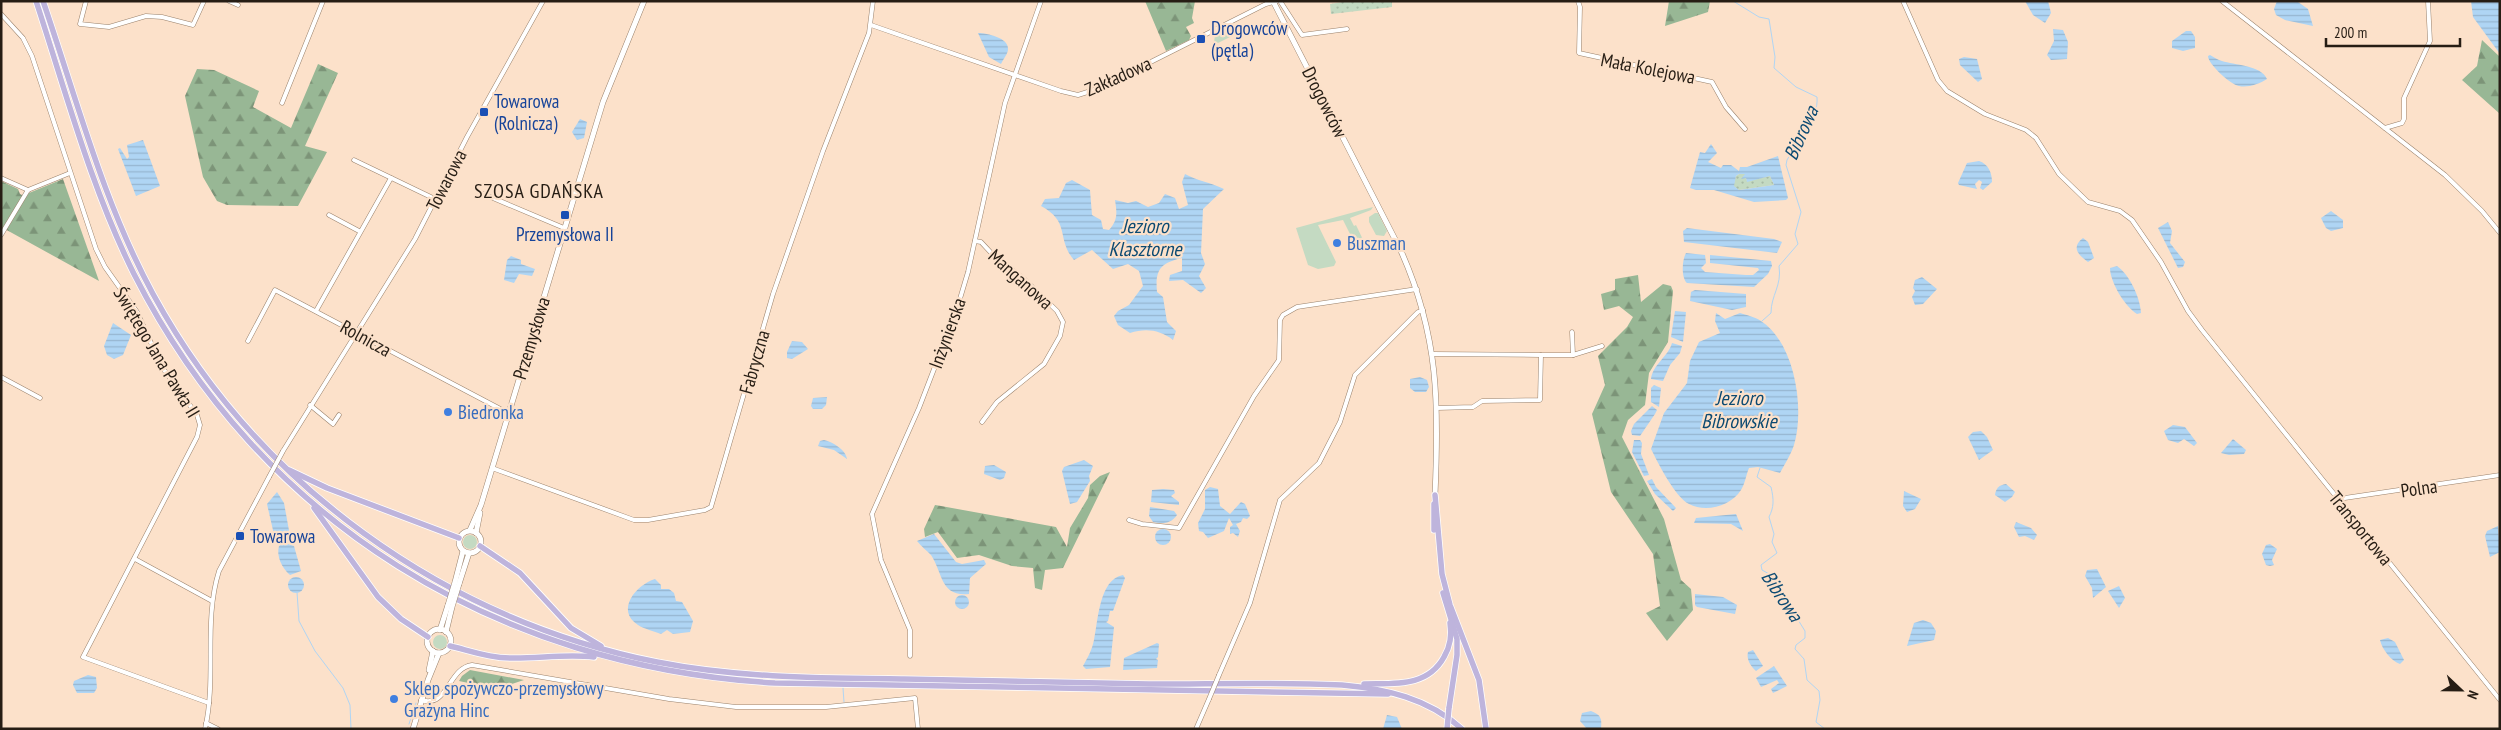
<svg xmlns="http://www.w3.org/2000/svg" width="2501" height="730" font-family="'PT Sans Narrow',sans-serif">
  <defs>
    <pattern id="forest-firs" width="22" height="20" patternUnits="userSpaceOnUse" patternTransform="scale(1.25)"><rect width="22" height="20" fill="#98b795"/><path d="M5 1l3.5 6h-7zM16 11l3.5 6h-7z" fill="#7c9478"/></pattern>
    <pattern id="garden-dots" width="8" height="8" patternUnits="userSpaceOnUse" patternTransform="scale(1.25)"><rect width="8" height="8" fill="#c4dac2"/><path d="M2 2h.1M6 6h.1" fill="none" stroke="#a8bba6" stroke-width="1.8" stroke-linecap="round"/></pattern>
    <pattern id="water-rules" width="6" height="5" patternUnits="userSpaceOnUse" patternTransform="scale(1.25)"><rect width="6" height="5" fill="#afd5f4"/><path d="M0 2.5h6" fill="none" stroke="#96b6d0"/></pattern>
  </defs>
  <rect width="100%" height="100%" fill="#fce1ca"/>
  <!-- grass -->
  <g fill="#c4dac2">
    <path d="M1232,26L1236,28V34L1218,43L1214,42L1215,35Z"/>
    <path d="M1373,207L1371,210L1350,218L1354,226L1356,225L1366,246L1357,248L1343,220L1318,225L1336,262L1334,266L1318,269L1308,265L1296,228Z"/>
    <path d="M1375,213H1378L1387,231L1384,236L1376,235L1369,222V217Z"/>
    <circle cx="470" cy="542" r="7"/>
    <circle cx="440" cy="642" r="7"/>
  </g>
  <!-- forest -->
  <g fill="url(#forest-firs)">
    <path d="M1145,1H1195L1192,18L1194,23L1186,27L1191,36L1189,40L1166,51Z"/>
    <path d="M1669,1H1710L1708,12L1665,26Z"/>
    <path d="M2482,40L2500,57V114L2462,80L2477,66Z"/>
    <path d="M318,64L338,73L305,146L327,152L298,206L227,205L217,201L203,177L185,96L197,69L214,70L259,91L253,107L291,128Z"/>
    <path d="M63,179L99,281L3,228L1,229V181L18,189L20,194L26,197L29,193Z"/>
    <path d="M1638,275L1641,302L1663,284L1671,286L1673,291L1668,342L1649,373L1645,405L1628,420L1622,437L1664,519L1681,580L1691,589L1693,610L1667,641L1646,613L1660,606L1653,554L1611,492L1592,414L1605,385L1598,356L1627,327L1633,317L1619,306L1604,310L1601,294L1615,290V279Z"/>
    <path d="M1110,472L1063,568L1045,570L1042,590L1035,588L1033,568L1012,566L979,555L957,558L938,532L925,537L924,529L935,505L941,506L1056,527L1067,547L1070,528L1088,498L1090,485L1100,476Z"/>
    <path d="M470,670L524,680L497,689L459,681L462,676Z"/>
  </g>
  <!-- garden -->
  <g fill="url(#garden-dots)">
    <path d="M1348,1H1392V7L1331,14L1330,4Z"/>
    <path d="M1739,174H1745L1747,181L1770,176L1774,185L1739,190L1733,186L1736,176Z"/>
  </g>
  <!-- water -->
  <g fill="url(#water-rules)" fill-rule="evenodd">
    <path d="M2025,1H2048L2051,13L2045,23L2033,15Z"/>
    <path d="M2277,1L2298,2L2308,9L2313,26L2285,20L2276,15L2274,9Z"/>
    <path d="M2471,1H2500V54L2473,17Z"/>
    <path d="M2053,29L2063,30L2068,42L2067,59L2051,60L2047,55L2054,41Z"/>
    <path d="M2186,31H2191L2195,37V48L2183,51L2172,48V41Z"/>
    <path d="M978,33C987,33 1009,38 1008,49C1008,54 1003,59 1001,64L989,57Z"/>
    <path d="M2210,55C2214,57 2218,60 2222,61C2234,65 2261,65 2267,79C2259,84 2248,88 2239,86C2231,85 2208,64 2208,56Z"/>
    <path d="M1964,57L1977,59L1982,79L1978,82L1960,65L1959,59Z"/>
    <path d="M580,119L587,122L584,138L577,140L572,132Z"/>
    <path d="M143,140L160,186L136,196L118,149L120,148L127,159L129,157L127,145Z"/>
    <path d="M1711,144L1717,153L1708,162L1721,168L1723,165H1731L1739,171L1740,167H1747L1778,156L1788,198L1786,200L1754,202L1714,190H1696L1690,188L1700,152L1705,153ZM1739,174H1745L1741,179L1746,178L1747,182L1770,176L1774,185L1739,190L1734,186L1736,176Z"/>
    <path d="M1979,161C1988,164 1992,172 1992,182L1983,190L1980,188L1982,182L1979,180L1975,184L1977,189L1959,185L1958,183L1967,163Z"/>
    <path d="M1185,174C1197,181 1210,182 1224,189L1203,209L1201,253L1205,264L1199,276L1206,288L1201,293L1183,280L1169,281L1170,275L1182,271V258C1160,263 1155,270 1157,292L1163,297L1167,322L1176,331L1173,340C1160,330 1146,328 1130,333L1118,325L1114,316L1118,311L1129,305L1143,286L1139,271L1128,264L1113,269L1092,250L1074,260C1056,239 1071,222 1041,206L1045,199L1059,198L1066,183L1072,180L1090,190L1092,215L1101,220L1103,229L1109,230C1118,220 1117,213 1115,200L1128,203L1136,201L1148,207L1159,203L1165,194L1175,198L1179,209L1188,205L1182,182Z"/>
    <path d="M2331,211L2343,220V228L2331,231L2326,228L2321,218Z"/>
    <path d="M2168,222L2172,231L2170,243L2185,262L2183,267L2178,268L2158,228Z"/>
    <path d="M1687,228L1774,239L1782,242L1777,253L1684,242L1683,231Z"/>
    <path d="M2083,238L2088,242L2094,258L2088,262C2078,255 2071,247 2083,238Z"/>
    <path d="M1686,253L1705,255L1706,263L1701,268L1705,272L1746,275H1753L1759,270L1758,268L1710,263V255L1771,261L1772,266L1768,274L1754,287L1687,283C1681,277 1682,260 1686,253Z"/>
    <path d="M511,256L521,260V264L535,269L532,276L519,274L514,283L504,280L507,260Z"/>
    <path d="M2117,266C2129,274 2140,297 2141,313L2137,314C2125,307 2110,282 2110,268Z"/>
    <path d="M1922,277L1937,289L1923,304L1915,305L1912,297L1915,291L1913,288L1915,280Z"/>
    <path d="M1695,290L1746,294V307L1732,310L1690,301L1691,292Z"/>
    <path d="M1675,311L1686,312L1683,342L1671,337Z"/>
    <path d="M1716,313L1725,319L1740,313C1746,315 1755,317 1761,321C1795,343 1805,409 1794,445C1791,454 1785,464 1780,473L1758,467L1749,468C1746,475 1745,484 1741,490C1731,506 1706,513 1689,504C1675,497 1658,463 1651,449L1664,413L1687,383L1690,361L1699,342L1720,333L1715,321Z"/>
    <path d="M113,323L131,335L123,355L114,359L107,355L104,346Z"/>
    <path d="M792,341L802,342L808,349L792,359L787,358V352Z"/>
    <path d="M1672,343L1682,346L1680,353L1670,365L1663,381L1651,379C1653,364 1668,357 1672,343Z"/>
    <path d="M1420,377L1427,380L1429,387L1426,392H1415L1410,388V379Z"/>
    <path d="M1654,385L1661,388L1659,407L1651,402V388Z"/>
    <path d="M827,397L826,405L822,409H813L811,406L813,398Z"/>
    <path d="M1652,406L1657,410L1655,414L1640,436L1632,435L1631,431L1634,424Z"/>
    <path d="M2173,425L2185,427L2197,443L2194,446L2184,439L2178,443L2168,440L2164,431Z"/>
    <path d="M1981,431L1987,437L1993,450L1979,460L1968,437L1973,432Z"/>
    <path d="M2233,439L2246,450L2244,454L2229,455L2221,453Z"/>
    <path d="M824,440C833,442 846,450 847,459L834,450L818,446L820,441Z"/>
    <path d="M1634,440H1640L1642,443L1641,454L1649,475L1644,476L1632,452Z"/>
    <path d="M1084,460L1093,466L1089,476L1090,481L1077,502L1070,504L1062,471L1064,467Z"/>
    <path d="M994,465L1006,472L1004,478L1000,480L984,474L985,466Z"/>
    <path d="M1652,479L1656,487L1676,508L1673,511L1655,494L1647,481Z"/>
    <path d="M2006,484L2015,492L2012,497L2005,502L1995,495C1996,488 1999,485 2006,484Z"/>
    <path d="M1210,487L1218,489L1220,506L1230,514L1241,502L1245,504L1250,516L1247,519L1243,518L1241,522L1236,524L1240,531L1238,537L1233,533L1230,534V527L1233,525L1229,518L1224,531L1208,538L1203,532L1199,531L1198,523L1205,509V490Z"/>
    <path d="M1163,489L1174,490L1175,493L1171,496L1179,502V505L1151,502L1152,490Z"/>
    <path d="M1904,491L1921,499L1915,509L1907,512L1903,506Z"/>
    <path d="M277,492L284,503L290,536L279,542L275,539L267,504Z"/>
    <path d="M1150,507L1174,511L1177,515C1171,524 1162,524 1153,522L1149,516Z"/>
    <path d="M1736,514L1743,531L1731,524L1694,523L1696,518Z"/>
    <path d="M2016,522L2031,528L2037,535L2034,540L2025,536L2019,537L2014,527Z"/>
    <path d="M2498,526L2500,552L2490,557L2485,536L2487,531Z"/>
    <circle cx="1163" cy="537" r="8"/>
    <path d="M934,534L956,562L962,564L984,560L986,564L970,578L969,594C940,597 943,573 931,555C927,551 921,546 917,541Z"/>
    <path d="M285,543L294,546L301,571L290,575C282,568 276,556 279,546Z"/>
    <path d="M2270,544L2277,549L2272,560L2274,565L2270,566L2266,565L2262,554L2266,545Z"/>
    <path d="M2097,569L2106,587L2093,598L2092,588L2085,576L2087,570Z"/>
    <path d="M1123,575L1125,578L1113,611H1110L1108,621L1106,622L1114,627L1110,667L1086,669L1083,666C1088,657 1092,650 1094,640C1098,622 1099,579 1123,575Z"/>
    <circle cx="296" cy="585" r="8"/>
    <path d="M655,579L661,585V589H669L674,593L676,601L682,602L693,621L690,632L673,634L667,630L661,634C654,631 644,629 638,625C615,610 636,585 655,579Z"/>
    <path d="M2119,586L2125,598L2119,608L2108,591Z"/>
    <path d="M1695,594L1723,597L1737,605L1735,614L1697,607L1695,605Z"/>
    <circle cx="962" cy="602" r="7"/>
    <path d="M1923,620L1931,623L1936,631L1934,640L1907,646L1914,623Z"/>
    <path d="M2388,638L2395,642L2404,660L2400,664C2391,661 2382,649 2380,640Z"/>
    <path d="M1157,643L1159,644L1158,657L1156,659L1158,660L1157,668L1123,670L1124,658Z"/>
    <path d="M1753,650L1763,666L1756,671C1751,667 1746,659 1748,652Z"/>
    <path d="M1774,666L1787,686L1773,693L1771,689L1779,683L1777,680L1761,687L1756,678Z"/>
    <path d="M88,675L96,677L97,688L94,693H77L73,685L74,681Z"/>
    <path d="M1591,711C1601,715 1602,718 1601,729H1587L1580,721L1582,713Z"/>
    <path d="M1387,715L1397,717L1402,729H1383Z"/>
  </g>
  <g fill="none" stroke-linecap="round" stroke-linejoin="round">
    <!-- stream -->
    <g stroke="#afd5f4" stroke-width="1">
      <path d="M1733,1L1759,17L1769,19L1775,57L1774,68L1796,87L1817,97C1819,119 1797,142 1787,160L1786,165L1801,212L1795,234L1798,244L1779,266C1782,286 1771,295 1771,313L1762,321"/>
      <path d="M1760,468L1757,477L1771,487C1774,500 1774,507 1769,517L1774,534L1772,542L1777,553L1761,565L1762,570L1771,575L1786,609L1795,615L1805,631V638L1796,645L1795,649L1804,659L1807,680L1819,691L1820,700L1816,722L1825,729"/>
      <path d="M297,592L299,621L315,651L343,688L350,705L351,729"/>
      <path d="M843,688L844,702"/>
      <path d="M418,695L422,682"/>
      <path d="M409,724L416,703"/>
    </g>
    <!-- street casing -->
    <g stroke="#9a826c" stroke-width="5">
      <g id="street">
        <path d="M86,1L80,24L109,27L146,16L162,17L193,25L204,1"/>
        <path d="M229,1L238,5"/>
        <path d="M1280,1L1302,35L1347,29"/>
        <path d="M1578,1L1580,7L1579,53L1712,82L1726,107L1745,129"/>
        <path d="M1903,1L1938,80L1947,91L1985,114L2026,130L2036,138L2059,174L2088,202L2120,211L2132,220L2161,262L2188,311L2202,330L2500,700"/>
        <path d="M2222,1L2445,175L2482,211L2500,233"/>
        <path d="M1,14L23,38L32,56L96,249L105,267L137,312L162,367L197,415L200,425L197,437L83,657L209,703"/>
        <path d="M871,25L1061,91L1078,95L1097,89L1266,4L1277,1"/>
        <path d="M282,103L323,1"/>
        <path d="M2385,128L2402,123L2404,119V98L2430,41L2428,1"/>
        <path d="M354,160L435,199"/>
        <path d="M1,178L28,190"/>
        <path d="M28,190L70,173"/>
        <path d="M481,193L564,228"/>
        <path d="M329,215L359,231"/>
        <path d="M1,235L28,190"/>
        <path d="M975,241L981,242L995,257L1024,279L1057,311L1063,322L1060,336L1044,364L997,402L982,422"/>
        <path d="M316,311L391,178"/>
        <path d="M1572,332L1573,355"/>
        <path d="M248,341L275,290L508,413"/>
        <path d="M1433,354L1541,355L1540,400L1482,401L1473,407L1437,408"/>
        <path d="M1541,355H1573L1602,346"/>
        <path d="M1,377L40,398"/>
        <path d="M310,405L333,424L339,415"/>
        <path d="M283,451L415,239L467,137L543,1"/>
        <path d="M492,468L634,520H648L705,510L711,507L773,294L823,151L869,33L873,1"/>
        <path d="M2338,499L2500,475"/>
        <path d="M1129,520L1142,524L1179,528L1254,396L1279,360L1280,320L1283,315L1297,307L1417,289"/>
        <path d="M135,559L212,601"/>
        <path d="M910,656V630L881,560L872,514L919,408L956,312L968,272L1005,103L1041,1"/>
        <path d="M1219,675L1250,603L1280,500L1319,463L1340,422L1355,375L1418,312L1423,310"/>
        <path d="M421,700C448,709 448,668 472,665L669,699L736,707H826L915,698L918,729"/>
        <path d="M206,723L218,729"/>
        <path d="M205,729C217,677 203,622 219,571L269,477"/>
        <path d="M1196,729L1209,699"/>
      </g>
    </g>
    <!-- secondary casing -->
    <g stroke="#9a826c" stroke-width="6">
      <g id="secondary">
        <path d="M1273,1L1401,251C1439,336 1439,404 1435,495"/>
        <path d="M470,530L481,505L603,102L644,1"/>
        <circle cx="470" cy="542" r="11"/>
        <path d="M476,533L480,513"/>
        <path d="M455,582L463,551"/>
        <path d="M459,584L469,553"/>
        <circle cx="439" cy="641" r="12"/>
        <path d="M440,630L448,605"/>
        <path d="M446,632L452,607"/>
        <path d="M429,670L433,651"/>
        <path d="M413,729L428,680L439,653"/>
      </g>
    </g>
    <!-- primary casing -->
    <g stroke="#fff" stroke-width="7">
      <g id="primary">
        <path d="M36,1C66,92 91,188 134,274C261,524 498,667 775,683L1388,694"/>
        <path d="M43,1C77,100 103,202 153,294C257,485 444,619 657,662C738,678 821,678 904,679C986,681 1069,683 1152,684C1215,684 1278,682 1342,685C1386,689 1428,698 1462,729"/>
        <path d="M289,470L327,488L459,538"/>
        <path d="M1435,495L1442,574L1450,605L1479,680L1486,729"/>
        <path d="M314,508L378,597L401,619L428,637"/>
        <path d="M1434,530V504"/>
        <path d="M480,546L520,573L571,628L601,646"/>
        <path d="M1443,593L1457,639V655L1449,708"/>
        <path d="M450,646C471,651 493,659 515,658C542,658 567,654 594,657"/>
        <path d="M1364,684C1393,683 1427,688 1444,657C1450,647 1452,635 1450,623"/>
      </g>
    </g>
    <!-- street -->
    <use href="#street" stroke="#fff" stroke-width="4"/>
    <!-- secondary -->
    <use href="#secondary" stroke="#fff" stroke-width="5"/>
    <!-- primary -->
    <use href="#primary" stroke="#beb4dc" stroke-width="5.5"/>
    <!-- street-bridge casing -->
    <g stroke="#9a826c" stroke-width="5" stroke-linecap="butt">
      <g id="street-bridge">
        <path d="M269,477L283,451"/>
        <path d="M1209,699L1219,675"/>
      </g>
    </g>
    <!-- secondary-bridge casing -->
    <g stroke="#9a826c" stroke-width="6" stroke-linecap="butt">
      <g id="secondary-bridge">
        <path d="M448,605L455,582"/>
        <path d="M452,607L459,584"/>
      </g>
    </g>
    <!-- primary-bridge casing -->
    <g stroke="#fff" stroke-width="7" stroke-linecap="butt">
      <path id="primary-bridge" d="M1447,729L1449,708"/>
    </g>
    <!-- street-bridge -->
    <use href="#street-bridge" stroke="#fff" stroke-width="4"/>
    <!-- secondary-bridge -->
    <use href="#secondary-bridge" stroke="#fff" stroke-width="5"/>
    <!-- primary-bridge -->
    <use href="#primary-bridge" stroke="#beb4dc" stroke-width="5.5"/>
  </g>
  <!-- markers -->
  <g fill="#1a4fb4" stroke="#fce1ca" stroke-width="2">
    <rect x="1196" y="34" width="10" height="10" rx="2.5"/>
    <rect x="479" y="107" width="10" height="10" rx="2.5"/>
    <rect x="560" y="210" width="10" height="10" rx="2.5"/>
    <rect x="235" y="531" width="10" height="10" rx="2.5"/>
  </g>
  <g fill="#3f7fe0" stroke="#fce1ca" stroke-width="2">
    <circle cx="1337" cy="243" r="5"/>
    <circle cx="448" cy="412" r="5"/>
    <circle cx="394" cy="699" r="5"/>
  </g>
  <g text-anchor="middle" dominant-baseline="central" stroke-width="4.5" stroke-linejoin="round" paint-order="stroke">
    <!-- transit labels -->
    <g font-size="19" fill="#164399" stroke="#fce1ca" text-anchor="start">
      <text x="1211" y="28">Drogowców<tspan x="1211" dy="22">(pętla)</tspan></text>
      <text x="494" y="101">Towarowa<tspan x="494" dy="22">(Rolnicza)</tspan></text>
      <text x="565" y="234" text-anchor="middle">Przemysłowa II</text>
      <text x="250" y="536">Towarowa</text>
    </g>
    <!-- street labels -->
    <g font-size="19" fill="#261d14" stroke="#fce1ca">
      <text transform="translate(1648 68) rotate(11)">Mała Kolejowa</text>
      <text transform="translate(1118 76) rotate(-24)">Zakładowa</text>
      <text transform="translate(1325 102) rotate(63)">Drogowców</text>
      <text transform="translate(446 180) rotate(-63)">Towarowa</text>
      <text transform="translate(1021 279) rotate(42)">Manganowa</text>
      <text transform="translate(947 333) rotate(-70)">Inżynierska</text>
      <text transform="translate(366 338) rotate(29)">Rolnicza</text>
      <text transform="translate(531 338) rotate(-73)">Przemysłowa</text>
      <text transform="translate(157 352) rotate(59)">Świętego Jana Pawła II</text>
      <text transform="translate(754 362) rotate(-74)">Fabryczna</text>
      <text transform="translate(2419 488) rotate(-8)">Polna</text>
      <text transform="translate(2361 528) rotate(51)">Transportowa</text>
    </g>
    <!-- shop labels -->
    <g font-size="19" fill="#366cbe" stroke="#fce1ca" text-anchor="start">
      <text x="1347" y="243">Buszman</text>
      <text x="458" y="412">Biedronka</text>
      <text x="404" y="688">Sklep spożywczo-przemysłowy<tspan x="404" dy="22">Grażyna Hinc</tspan></text>
    </g>
    <!-- water labels -->
    <g font-size="20" font-style="italic" fill="#0c4a72" stroke="#fce1ca">
      <text transform="translate(1801 133) rotate(-66)">Bibrowa</text>
      <text x="1145" y="226">Jezioro<tspan x="1145" dy="23">Klasztorne</tspan></text>
      <text x="1739" y="398">Jezioro<tspan x="1739" dy="23">Bibrowskie</tspan></text>
      <text transform="translate(1782 596) rotate(56)">Bibrowa</text>
    </g>
    <!-- neighbourhood labels -->
    <g font-size="20" letter-spacing="1" fill="#261d14" stroke="#fce1ca">
      <text x="539" y="191">SZOSA GDAŃSKA</text>
    </g>
  </g>
  <!-- border -->
  <rect width="2501" height="730" fill="none" stroke="#261d14" stroke-width="5"/>
  <!-- north arrow -->
  <g transform="translate(2461 690) rotate(112)" stroke="#fce1ca" stroke-width="4" paint-order="stroke">
  <path d="M0-4L9 19L0 12L-9 19Z" fill="#261d14"/>
  <text y="-8" font-size="14" font-weight="bold" text-anchor="middle" fill="#261d14">N</text>
  </g>
  <!-- scale -->
  <path d="M2326 38v8h134v-8" fill="none" stroke="#261d14" stroke-width="2.5"/>
  <text x="2334" y="38" font-size="15" fill="#261d14" stroke="#fce1ca" stroke-width="4" paint-order="stroke">200 m</text>
</svg>
